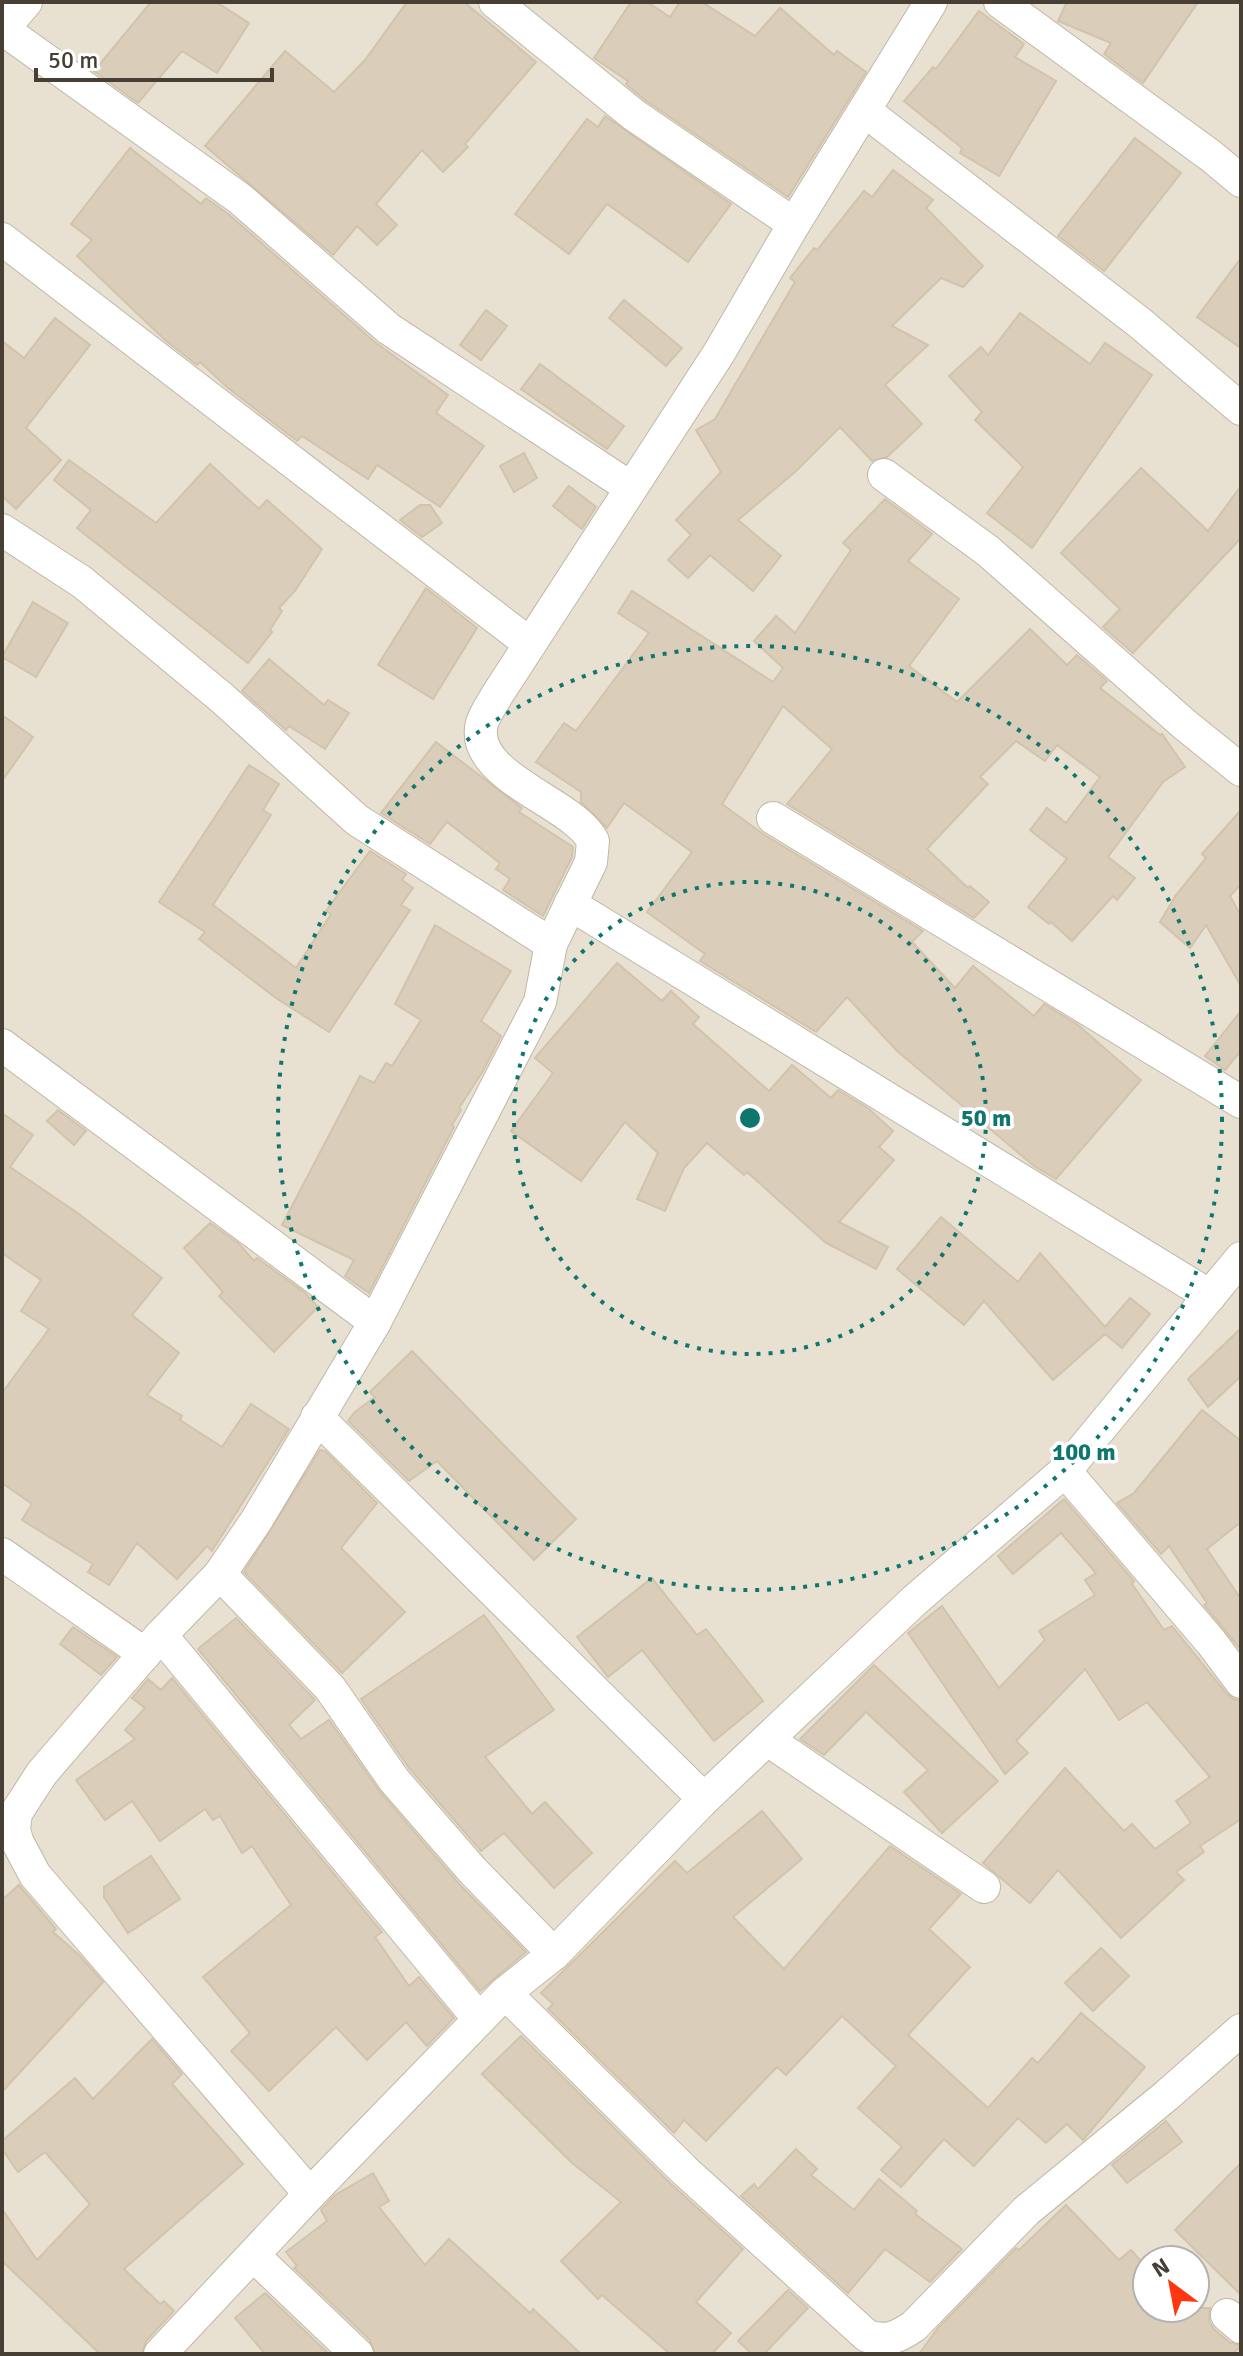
<svg xmlns="http://www.w3.org/2000/svg" width="1243" height="2356" font-family="Signika,sans-serif">
  <rect width="100%" height="100%" fill="#f4efe4"/>
  <!-- residential -->
  <path fill="#e8e1d2" fill-rule="evenodd" d="M2,2H1241V2354H2ZM1147,2260H1195V2308H1147Z"/>
  <!-- building -->
  <g fill="#dacebb" stroke="#d2c3ab" stroke-width="2">
    <path d="M151,2H216L249,23L217,73L182,51L138,103L94,71Z"/>
    <path d="M407,2H464L536,62L465,144L468,147L443,172L422,150L376,204L397,225L377,245L357,226L333,255L205,146L285,51L334,92L365,60Z"/>
    <path d="M631,2H647L670,17L680,2H702L755,36L780,8L834,55L837,51L866,72L788,197L645,100L626,84L628,81L594,58Z"/>
    <path d="M1067,2H1198L1143,83L1104,54L1111,43L1058,21Z"/>
    <path d="M979,11L1024,44L1015,57L1056,81L999,176L960,153L962,148L904,101L933,67L936,69Z"/>
    <path d="M605,116L731,204L688,262L607,204L569,254L515,214L587,119L598,127Z"/>
    <path d="M1135,138L1181,173L1104,271L1058,236Z"/>
    <path d="M130,148L201,204L206,198L227,213L376,343L448,395L436,413L484,446L440,507L377,465L368,479L302,436L297,441L228,388L200,362L197,365L165,340L77,256L92,240L71,224Z"/>
    <path d="M893,170L933,200L926,208L983,266L963,287L941,278L892,326L928,345L885,385L922,424L887,457L872,461L840,427L795,472L738,520L781,556L753,591L710,555L688,578L668,560L691,535L676,520L721,472L696,430L715,419L795,282L790,278L814,248L817,250L864,191L872,197Z"/>
    <path d="M1241,258V348L1197,317Z"/>
    <path d="M624,300L682,348L666,366L609,318Z"/>
    <path d="M486,310L507,326L481,360L460,345Z"/>
    <path d="M1020,313L1090,364L1105,343L1152,375L1032,548L987,513L1023,467L975,420L982,412L949,376L981,347L988,355Z"/>
    <path d="M55,318L90,345L26,428L61,460L16,509L2,496V341L24,358Z"/>
    <path d="M540,364L624,426L607,449L521,389Z"/>
    <path d="M524,453L537,478L514,492L500,466Z"/>
    <path d="M69,460L156,523L210,464L259,509L267,500L322,549L295,591L279,608L282,611L270,630L272,632L248,663L77,528L91,510L54,480Z"/>
    <path d="M1141,468L1208,531L1241,486V538L1133,653L1103,627L1120,609L1061,553Z"/>
    <path d="M569,486L596,507L582,529L553,506Z"/>
    <path d="M885,499L932,534L908,561L959,599L909,666L957,702L1030,629L1067,665L1077,655L1107,681L1100,688L1160,735L1162,734L1185,767L1163,782L1108,857L1135,878L1117,900L1113,896L1072,941L1051,922L1049,924L1028,907L1067,859L1030,830L1047,808L1066,823L1100,777L1057,745L1045,761L1016,741L980,777L988,784L927,849L968,888L970,886L989,902L974,918L787,804L832,749L783,706L722,804L763,834L923,931L912,942L955,988L973,966L1034,1016L1044,1004L1078,1025L1141,1080L1056,1179L1034,1166L897,1051L847,997L816,1032L700,961L705,954L647,912L692,852L624,803L607,828L581,802V792L536,762L564,723L576,731L649,633L618,613L632,591L773,682L783,668L754,641L776,616L795,633L851,550L843,543Z"/>
    <path d="M420,505H430L442,523L422,537L400,520Z"/>
    <path d="M426,588L477,628L433,699L378,665Z"/>
    <path d="M33,602L68,623L36,677L2,657Z"/>
    <path d="M269,659L324,705L328,700L349,713L325,749L289,726L286,730L242,691Z"/>
    <path d="M2,715L33,737L2,781Z"/>
    <path d="M436,742L522,808L519,812L573,847L572,857L543,916L503,890L510,879L496,869L500,863L447,822L430,844L381,813Z"/>
    <path d="M249,765L279,784L263,810L271,815L213,905L296,968L331,914L326,911L370,851L406,874L402,880L413,888L401,905L410,910L329,1032L276,998L199,939L205,932L159,902Z"/>
    <path d="M1241,810V884L1230,896L1241,916V986L1206,925L1190,948L1160,922L1176,895L1206,858L1202,854Z"/>
    <path d="M435,925L511,971L481,1021L501,1036L483,1071L459,1108L461,1110L452,1125L454,1127L369,1293L345,1276L354,1260L282,1225L360,1076L374,1083L386,1063L392,1066L421,1020L395,1004Z"/>
    <path d="M617,963L662,1001L671,991L699,1017L693,1024L769,1091L792,1065L831,1098L838,1090L869,1109L893,1131L879,1147L894,1160L839,1222L888,1247L876,1269L826,1243L747,1172L744,1175L707,1143L684,1168L665,1211L637,1199L658,1153L625,1122L581,1181L511,1131L553,1073L535,1058Z"/>
    <path d="M1241,1011V1051L1225,1070L1205,1056Z"/>
    <path d="M58,1110L86,1131L74,1145L47,1121Z"/>
    <path d="M2,1113L33,1135L10,1167L79,1214L162,1278L132,1315L179,1353L147,1395L182,1416L180,1420L222,1447L251,1404L289,1429L212,1551L207,1546L177,1579L137,1543L109,1585L88,1572L93,1564L22,1520L32,1504L2,1483V1393L49,1329L21,1311L41,1280L2,1253Z"/>
    <path d="M941,1217L1018,1282L1040,1253L1105,1327L1130,1298L1150,1314L1122,1348L1105,1334L1053,1380L984,1301L964,1325L897,1269Z"/>
    <path d="M210,1223L239,1244L254,1261L257,1258L305,1293L318,1307L274,1352L219,1296L223,1292L184,1248Z"/>
    <path d="M1241,1328V1376L1208,1407L1188,1379Z"/>
    <path d="M412,1351L576,1519L534,1560L437,1461L409,1481L348,1421L355,1412L375,1397L370,1392Z"/>
    <path d="M1202,1410L1241,1441V1522L1207,1549L1241,1599V1650L1204,1605L1207,1603L1169,1546L1161,1554L1117,1503L1134,1493Z"/>
    <path d="M320,1450L325,1451L377,1503L341,1548L405,1612L342,1673L244,1572Z"/>
    <path d="M1064,1499L1134,1581L1132,1584L1164,1630L1172,1626L1226,1693L1233,1699L1241,1701V1819L1200,1846L1204,1852L1176,1872L1184,1880L1121,1938L1058,1870L1030,1903L983,1863L1065,1768L1124,1831L1132,1824L1155,1849L1191,1823L1176,1801L1210,1777L1147,1702L1119,1720L1085,1669L1016,1741L1028,1753L1005,1774L908,1633L942,1606L999,1688L1045,1640L1039,1631L1095,1595L1085,1580L1096,1573L1061,1533L1013,1574L998,1556Z"/>
    <path d="M652,1578L697,1635L706,1629L763,1701L714,1741L642,1650L608,1677L577,1637Z"/>
    <path d="M484,1615L554,1710L485,1757L532,1814L545,1802L592,1853L554,1888L504,1833L481,1851L409,1768L361,1699Z"/>
    <path d="M236,1618L315,1700L289,1725L301,1739L329,1720L380,1792L459,1884L526,1952L480,1991L198,1649Z"/>
    <path d="M73,1627L117,1657L101,1675L60,1644Z"/>
    <path d="M874,1665L998,1781L942,1833L904,1792L928,1770L866,1712L824,1755L800,1739Z"/>
    <path d="M172,1678L382,1932L375,1937L409,1986L419,1977L454,2018L427,2046L406,2022L367,2060L336,2027L269,2091L231,2051L250,2033L203,1977L291,1905L252,1846L242,1853L220,1816L213,1820L205,1809L160,1841L132,1801L105,1820L76,1780L135,1739L125,1730L145,1708L132,1698L148,1679L161,1690Z"/>
    <path d="M762,1811L802,1859L733,1917L784,1969L890,1846L961,1894L929,1929L970,1967L908,2035L988,2108L1032,2058L1038,2063L1081,2013L1145,2067L1083,2140L1067,2124L1046,2143L1018,2118L974,2166L944,2139L901,2187L881,2170L902,2147L858,2108L896,2066L842,2016L786,2075L777,2067L706,2141L684,2120L674,2133L548,2009L553,2004L541,1993L675,1861L687,1873Z"/>
    <path d="M151,1856L180,1899L128,1933L104,1897V1887Z"/>
    <path d="M19,1885L56,1929L53,1932L79,1955L103,1982L2,2092V1900Z"/>
    <path d="M1101,1948L1129,1976L1093,2011L1065,1983Z"/>
    <path d="M521,2036L671,2184L743,2249L696,2302L731,2333L712,2354H670L602,2295L598,2299L561,2261L621,2202L571,2162L482,2074Z"/>
    <path d="M152,2039L182,2074L172,2084L243,2164L124,2269L160,2304L164,2301L174,2311L146,2341L142,2354H100L2,2261V2209L37,2260L90,2204L45,2152L18,2172L2,2149V2141L75,2078L93,2099Z"/>
    <path d="M1166,2121L1182,2142L1127,2183L1112,2165Z"/>
    <path d="M796,2149L817,2169L811,2175L854,2210L879,2179L917,2211L915,2214L962,2249L930,2282L885,2249L848,2293L741,2196L754,2184L758,2189Z"/>
    <path d="M1241,2163V2295L1175,2230Z"/>
    <path d="M373,2173L389,2201L379,2207L425,2265L449,2239L530,2313L533,2309L581,2354H375L370,2340L294,2268L297,2266L286,2252L327,2221L321,2210L335,2195Z"/>
    <path d="M1066,2205L1119,2260L1131,2250L1147,2268V2308H1210L1209,2321L1214,2329L1229,2342L1241,2346L1232,2354H919L938,2328L1016,2248L1019,2250Z"/>
    <path d="M788,2290L808,2308L764,2354H752L738,2341Z"/>
    <path d="M265,2293L329,2354H265L235,2318Z"/>
  </g>
  <g fill="none" stroke-linecap="round" stroke-linejoin="round">
    <!-- street casing -->
    <g stroke="#c0b7a6" stroke-width="34">
      <g id="street">
        <path d="M495,2L634,115L794,224"/>
        <path d="M1000,2L1211,156L1241,181"/>
        <path d="M2,30L26,2"/>
        <path d="M4,30L239,198L389,329L631,488"/>
        <path d="M865,111L1140,323L1241,409"/>
        <path d="M2,239L530,644"/>
        <path d="M884,475L988,551L1184,724L1241,770"/>
        <path d="M2,530L82,582L222,698L357,820L551,944"/>
        <path d="M773,818L1241,1102"/>
        <path d="M570,904L1210,1296"/>
        <path d="M2,1045L375,1322"/>
        <path d="M317,1417L704,1799"/>
        <path d="M1065,1471L1211,1642L1241,1682"/>
        <path d="M2,1554L145,1654"/>
        <path d="M220,1574L330,1688L394,1780L473,1871L554,1954"/>
        <path d="M161,1635L479,2019"/>
        <path d="M768,1740L984,1887"/>
        <path d="M505,1993L684,2170L867,2336C886,2342 897,2338 914,2326L1026,2211L1166,2096L1241,2030"/>
        <path d="M310,2194L35,1875L17,1841L14,1829L16,1813L42,1773L161,1635L220,1574L256,1521L375,1322L540,1002L551,944L591,862L593,841C574,802 468,777 482,723C485,714 492,704 497,695L719,353L794,224L931,2"/>
        <path d="M253,2255L357,2354"/>
        <path d="M1227,2315L1241,2327"/>
        <path d="M160,2354L310,2194L505,1993L554,1954L704,1799L915,1600L1065,1471L1241,1258"/>
      </g>
    </g>
    <!-- street -->
    <use href="#street" stroke="#fff" stroke-width="32"/>
  </g>
  <!-- distance rings -->
  <g fill="none" stroke="#0f766e" stroke-width="4" stroke-dasharray="4 8">
    <circle cx="750" cy="1118" r="236"/>
    <circle cx="750" cy="1118" r="472"/>
  </g>
  <circle cx="750" cy="1118" r="12" fill="#0f766e" stroke="#fff" stroke-width="4"/>
  <g font-size="24" text-anchor="middle" font-weight="bold" fill="#0f766e" stroke="#fff" stroke-width="7" stroke-linejoin="round" paint-order="stroke">
    <text x="986" y="1126">50 m</text>
    <text x="1084" y="1460">100 m</text>
  </g>
  <!-- border -->
  <rect width="1243" height="2356" fill="none" stroke="#473f33" stroke-width="8"/>
  <!-- north arrow -->
  <g transform="translate(1171 2284) rotate(328)"><circle r="38" fill="#ffffff" stroke="#b5b2ad" stroke-width="2"/>
  <path d="M0-6L14 30L0 20L-14 30Z" fill="#ff3610"/>
  <text y="-12" font-size="22" font-weight="bold" text-anchor="middle" fill="#473f33">N</text>
  </g>
  <!-- scale -->
  <path d="M36 68v12h236v-12" fill="none" stroke="#473f33" stroke-width="4"/>
  <text x="48" y="68" font-size="24" fill="#473f33" stroke="#ffffff" stroke-width="6" paint-order="stroke">50 m</text>
</svg>
